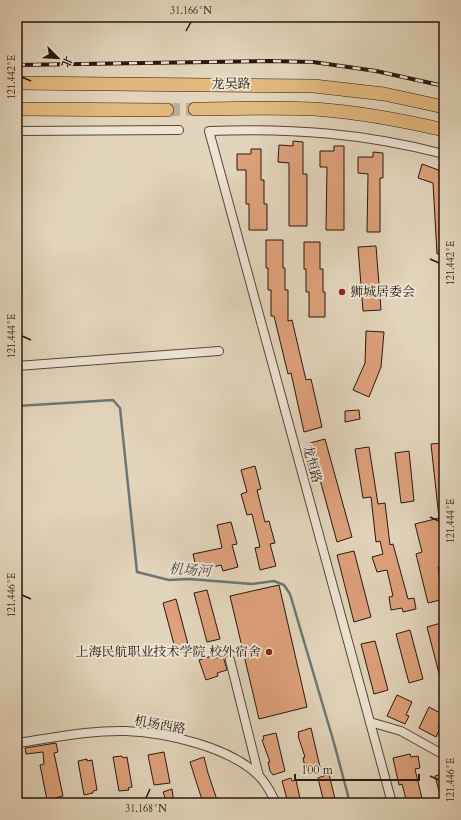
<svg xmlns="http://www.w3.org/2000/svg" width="461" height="820" font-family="Cardo,'Noto Serif SC',serif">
  <rect width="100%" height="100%" fill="#e3d5bb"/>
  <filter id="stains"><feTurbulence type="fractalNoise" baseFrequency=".005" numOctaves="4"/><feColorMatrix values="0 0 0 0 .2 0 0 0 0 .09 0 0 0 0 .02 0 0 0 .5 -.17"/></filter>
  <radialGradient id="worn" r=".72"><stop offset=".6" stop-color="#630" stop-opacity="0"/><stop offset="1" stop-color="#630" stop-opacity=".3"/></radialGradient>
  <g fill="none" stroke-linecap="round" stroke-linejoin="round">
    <!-- stream -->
    <path stroke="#6c7676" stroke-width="2.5" d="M17,406L113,400L120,408L137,572L169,580L189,579L252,584L274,581L284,585L290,594L334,743L350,803"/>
  </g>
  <!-- building -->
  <g fill="#dea17b" stroke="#28170f">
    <path d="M293,141L303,142V174H307V226H289V163L278,162L279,145L293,146Z"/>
    <path d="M334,146H344V230H326L327,167H320V151H334Z"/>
    <path d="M251,149H261V180H264V204H267V230H249V204H246V170H237V154H251Z"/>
    <path d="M373,152L383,153V178H380V232H367L368,174L358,173V157H373Z"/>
    <path d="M422,164L444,172V253L437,254L433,183L418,178Z"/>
    <path d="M266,240H283V268H285V290H288V321L292,320L306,380L311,379L322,427L304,432L291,373L288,374L274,316H271V290H268V268H266Z"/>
    <path d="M304,242H320V269H323V292H325V317H309V292H306V269H304Z"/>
    <path d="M376,246L381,310L363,311L358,247Z"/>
    <path d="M366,331L384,332L381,367L369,397L353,390L365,363Z"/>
    <path d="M359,410L360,419L345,422V411Z"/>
    <path d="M325,439L352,537L337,542L310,443Z"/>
    <path d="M444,443V566L438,567L444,599L428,603L416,554L422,552L415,524L439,518L431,444Z"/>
    <path d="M369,447L378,504L385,503L390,545L393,544L408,599L414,598L416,609L403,612L402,608L391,610L389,597L393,596L387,570L377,572L372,557L383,554L380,541L376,542L371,497L363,498L355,449Z"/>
    <path d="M409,451L414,501L401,503L395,453Z"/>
    <path d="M255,466L261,489L257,490L265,522L269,521L275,543L270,544L276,566L260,570L255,548L260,547L252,514L247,515L241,494L247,492L241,470Z"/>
    <path d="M231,522L237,544L232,545L238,567L223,571L221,565L197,571L193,554L222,548L217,525Z"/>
    <path d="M354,551L371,617L354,622L337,555Z"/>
    <path d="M279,585L307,707L259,719L230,596Z"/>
    <path d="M207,590L220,639L207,642L194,593Z"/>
    <path d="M176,599L189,648L176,652L163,603Z"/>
    <path d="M441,623L444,635V685H442L427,627Z"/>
    <path d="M410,630L423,679L409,683L396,634Z"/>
    <path d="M375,641L388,690L374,694L361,644Z"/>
    <path d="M212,656L213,659L223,656L227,670L217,673L218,676L206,680L199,660Z"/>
    <path d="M397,695L412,702L406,715L409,716L405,724L387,716Z"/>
    <path d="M429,707L444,715L438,727L440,728L436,737L419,728Z"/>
    <path d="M311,728L320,767L308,770L307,767H305L303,758L305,757L298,736L299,735L298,732Z"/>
    <path d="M276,733L285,771L273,775L270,771L268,762H270L262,740L264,739L263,736Z"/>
    <path d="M56,743L58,752L54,753L63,796L47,800L40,765L44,764L43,752L26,754L25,748Z"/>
    <path d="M164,752L170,783L154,785L148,755Z"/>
    <path d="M410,754L411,757L418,756L420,768L415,769L423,803H407L402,784L399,785L393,758Z"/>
    <path d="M122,756L123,758L127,757L132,787L128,788L129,790L119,791L113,757Z"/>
    <path d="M204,757L208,773L218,803H203L190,762Z"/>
    <path d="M87,759V761L92,760L97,790L93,791V793L84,795L78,761Z"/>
    <path d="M444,773V802H442L435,776Z"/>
    <path d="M329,774L336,803H324L318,778Z"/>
    <path d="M291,778L292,781L296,780L301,803H288L282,781Z"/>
    <path d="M172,789L174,803H167L163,792Z"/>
  </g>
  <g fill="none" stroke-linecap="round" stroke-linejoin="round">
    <!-- primary-tunnel -->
    <path stroke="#beaf99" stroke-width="13" stroke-dasharray="13 6" stroke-linecap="butt" d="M167,110L195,109"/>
    <!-- street casing -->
    <g stroke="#57463a" stroke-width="10">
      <g id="street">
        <path d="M17,131L179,130"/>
        <path d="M17,366L219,351"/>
        <path d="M230,660L259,776"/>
        <path d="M370,722L401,731L444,755"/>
        <path d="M17,743C53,738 90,730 126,731C167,733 227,746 258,775C266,782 271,793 276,803"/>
        <path d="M392,803L209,131C292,128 363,133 444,154"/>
      </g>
    </g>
    <!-- primary casing -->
    <g stroke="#28170f" stroke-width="14">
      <g id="primary">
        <path d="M17,83L314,86L384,94L444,107"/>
        <path d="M17,109L167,110"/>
        <path d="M195,109C234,109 275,107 314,109C358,112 401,120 444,130"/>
      </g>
    </g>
    <!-- street -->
    <use href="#street" stroke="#ede4d3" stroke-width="8"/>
    <!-- primary -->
    <use href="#primary" stroke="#e2ba7e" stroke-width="13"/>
    <!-- rail casing -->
    <g stroke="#28170f" stroke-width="4">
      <path id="rail" d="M17,65L270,61L313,62L376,71L444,86"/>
    </g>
    <!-- rail -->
    <use href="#rail" stroke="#ede4d3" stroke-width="2.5" stroke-dasharray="8" stroke-linecap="butt"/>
  </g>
  <!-- ticks -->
  <path fill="none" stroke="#28170f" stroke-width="1.5" d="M186,31L191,22M22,77L31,81M430,259L439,263M22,336L31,340M430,517L439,521M22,595L31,599M430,776L439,780M146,798L150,789"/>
  <!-- markers -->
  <g fill="#8f2418" stroke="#ede4d3" stroke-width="1.5">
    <circle cx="342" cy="292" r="4"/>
    <circle cx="269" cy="652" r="4"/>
  </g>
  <g text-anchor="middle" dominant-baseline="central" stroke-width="4" stroke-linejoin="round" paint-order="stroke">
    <!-- street labels -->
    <g font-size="13" fill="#28170f" stroke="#ede4d3">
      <text x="231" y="84">龙吴路</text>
      <text transform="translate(312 464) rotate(75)">龙恒路</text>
      <text transform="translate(160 725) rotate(10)">机场西路</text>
    </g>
    <!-- poi labels -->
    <g font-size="13" fill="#28170f" stroke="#ede4d3" text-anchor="start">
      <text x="350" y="292">狮城居委会</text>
      <text x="261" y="652" text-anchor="end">上海民航职业技术学院 校外宿舍</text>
    </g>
    <!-- water labels -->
    <g font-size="14" font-style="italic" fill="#4a4742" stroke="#ede4d3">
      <text transform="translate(190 570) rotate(4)">机场河</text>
    </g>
  </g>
  <!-- margin -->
  <rect width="461" height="820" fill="none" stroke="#e3d5bb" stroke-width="44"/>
  <!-- north arrow -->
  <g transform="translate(58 58) rotate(114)" stroke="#ede4d3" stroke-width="3" paint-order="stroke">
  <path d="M0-3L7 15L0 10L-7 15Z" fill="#28170f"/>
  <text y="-6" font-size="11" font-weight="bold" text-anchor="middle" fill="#28170f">北</text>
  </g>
  <!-- scale -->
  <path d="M295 774v6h124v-6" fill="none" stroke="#28170f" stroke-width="2"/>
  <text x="301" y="774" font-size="12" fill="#28170f" stroke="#ede4d3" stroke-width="3" paint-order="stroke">100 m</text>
  <rect x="22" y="22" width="417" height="776" fill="none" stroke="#28170f" stroke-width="1.5"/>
  <g font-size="10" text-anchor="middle" fill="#28170f">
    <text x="191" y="14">31.166°N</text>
    <text transform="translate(11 77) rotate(-90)" y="4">121.442°E</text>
    <text transform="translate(450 263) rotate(-90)" y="4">121.442°E</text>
    <text transform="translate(11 336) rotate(-90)" y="4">121.444°E</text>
    <text transform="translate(450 521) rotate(-90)" y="4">121.444°E</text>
    <text transform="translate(11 595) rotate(-90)" y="4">121.446°E</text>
    <text transform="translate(450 780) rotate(-90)" y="4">121.446°E</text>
    <text x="146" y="812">31.168°N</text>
  </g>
  <rect width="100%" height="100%" filter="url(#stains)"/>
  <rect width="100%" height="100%" fill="url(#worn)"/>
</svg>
